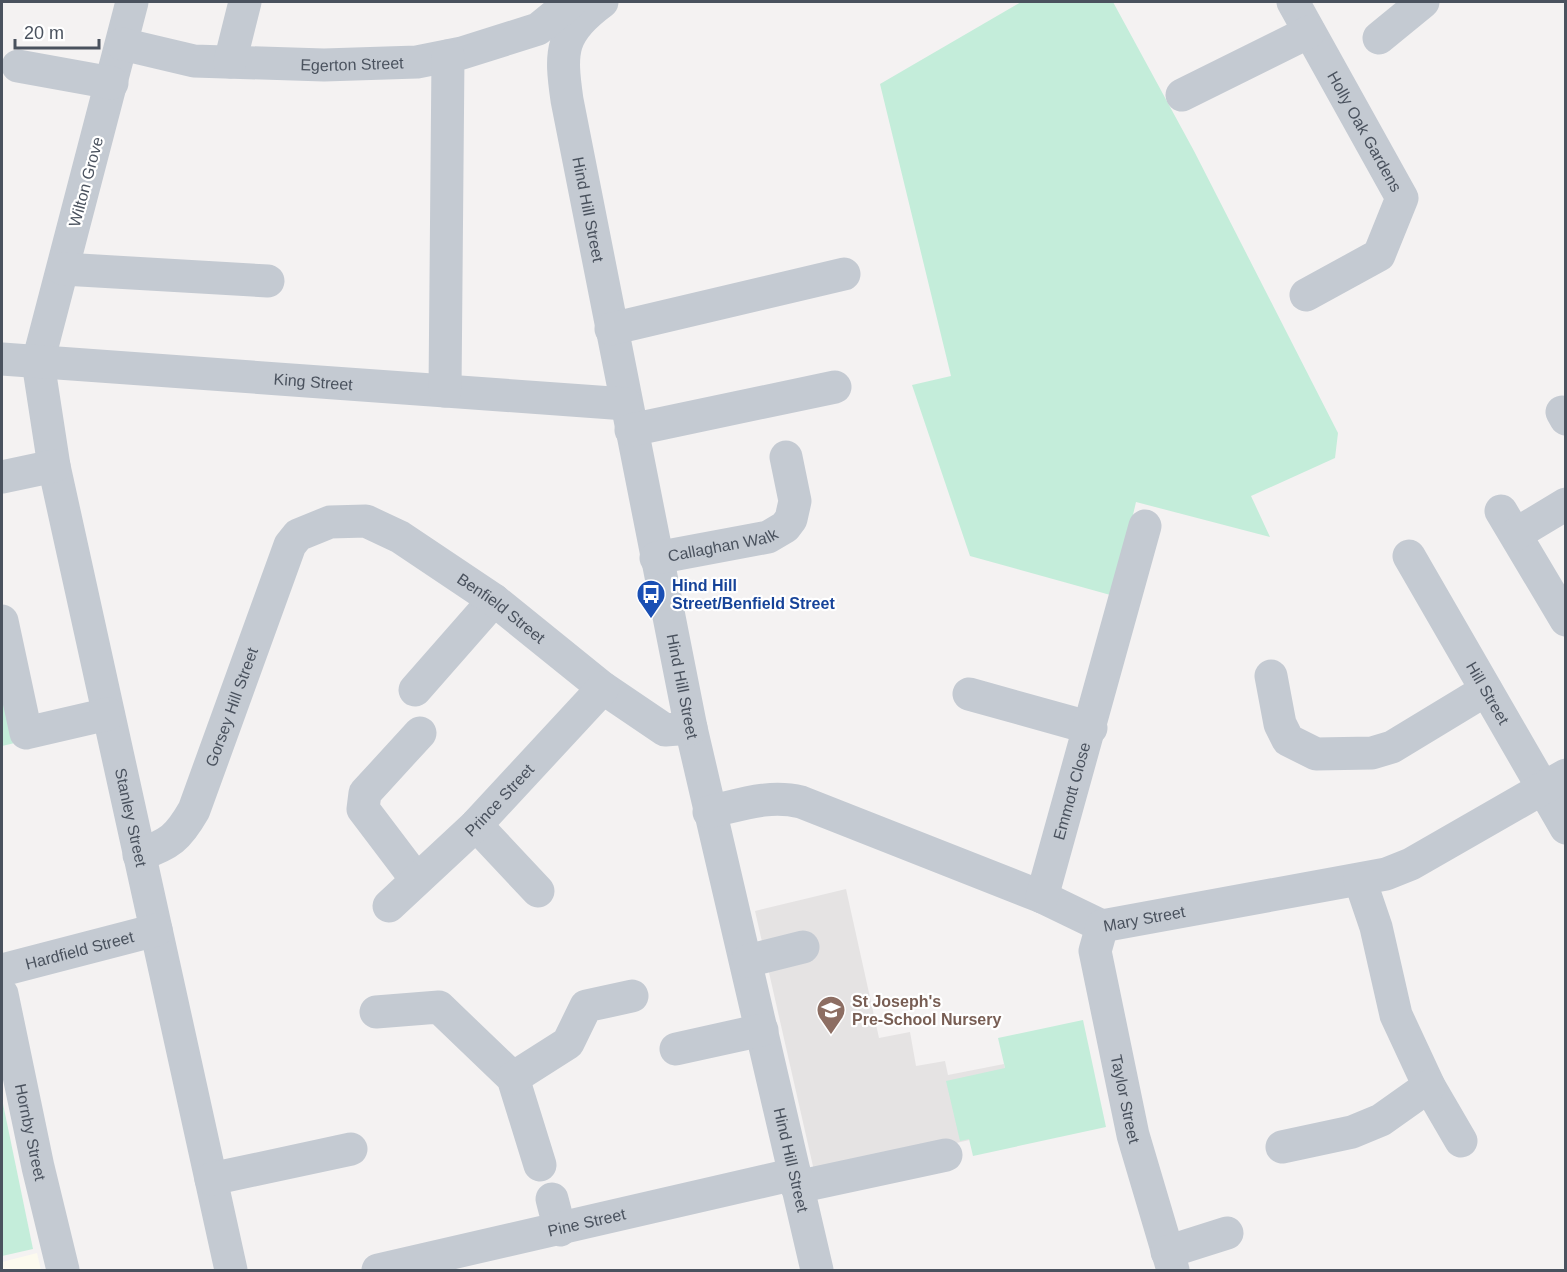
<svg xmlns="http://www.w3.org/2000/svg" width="1567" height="1272" font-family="Helvetica,sans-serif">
  <rect width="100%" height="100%" fill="#f4f2f2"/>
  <!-- commercial -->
  <path fill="#fcfaee" d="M37,1253L41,1270H2V1262Z"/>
  <!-- education -->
  <path fill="#e5e3e3" d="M846,889L879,1038L910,1032L916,1066L945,1061L948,1075L1004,1064L1018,1129L815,1175L755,911Z"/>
  <!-- green -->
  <g fill="#c4edda">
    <path d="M1021,2H1113L1194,151L1338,433L1335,458L1251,496L1270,537L1136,502L1114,596L970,556L912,385L951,376L880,84Z"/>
    <path d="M2,661L19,742L2,746Z"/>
    <path d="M1083,1020L1106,1127L973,1156L969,1139L960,1141L946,1081L1005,1068L998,1038Z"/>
    <path d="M2,1099L33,1249L2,1256Z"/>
  </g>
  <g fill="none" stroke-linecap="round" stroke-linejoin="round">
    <!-- minor -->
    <g stroke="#c4cad2" stroke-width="33">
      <path id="s1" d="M132,2L38,362L54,466L231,1270"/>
      <path id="s2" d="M602,2C560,33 560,51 567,100L691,728L817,1270"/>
      <path id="s3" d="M1293,2L1402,198L1379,255L1306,295"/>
      <path d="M1379,38L1423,2"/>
      <path id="s4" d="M122,44L194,61L324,65L417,62L462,53L538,29L570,3"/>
      <path d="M230,62L245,2"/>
      <path d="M18,66L112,83"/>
      <path d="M1182,95L1309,32"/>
      <path d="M63,269L268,281"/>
      <path d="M611,329L844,274"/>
      <path id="s5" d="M2,359L626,404"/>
      <path d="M445,391L448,56"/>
      <path d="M1562,412L1566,419"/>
      <path d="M631,430L835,387"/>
      <path d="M2,477L54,466"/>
      <path d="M1501,511L1566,620"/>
      <path d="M1516,534L1566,504"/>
      <path id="s6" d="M1409,556L1566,828"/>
      <path id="s7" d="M656,558L768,537L785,527L791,519L795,501L786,457"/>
      <path d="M2,621L26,733L108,714"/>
      <path d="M1271,676L1280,724L1288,740L1316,754L1372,753L1392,747L1486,690"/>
      <path d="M415,690L494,600"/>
      <path d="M969,694L1091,728"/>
      <path id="s8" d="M709,812C740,805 769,794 801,802L1042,897L1102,926L1386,874L1411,864L1566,775"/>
      <path d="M476,825L538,891"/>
      <path id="s9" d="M139,855C170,844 178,838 194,810L290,545L298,535L330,522L366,521L400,537L494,600L603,688L665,730L691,728"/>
      <path d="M416,879L363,809L365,793L420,733"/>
      <path d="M1360,880L1376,927L1396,1015L1429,1086L1461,1141"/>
      <path id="s10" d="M1042,897L1145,526"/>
      <path id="s11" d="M389,906L476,825L603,688"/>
      <path id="s12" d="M1102,926L1095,951L1133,1135L1173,1270"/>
      <path d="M747,961L803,947"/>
      <path id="s13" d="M2,970L156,930"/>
      <path id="s14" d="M2,994L38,1167L63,1270"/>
      <path d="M376,1012L439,1007L513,1078L540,1165"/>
      <path d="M676,1049L762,1030"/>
      <path d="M513,1078L568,1043L586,1006L632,996"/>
      <path d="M1282,1147L1352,1132L1381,1120L1429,1086"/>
      <path d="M211,1179L351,1149"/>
      <path d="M797,1187L946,1155"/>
      <path d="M552,1199L560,1230"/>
      <path d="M1167,1252L1227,1233"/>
      <path id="s15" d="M378,1270L795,1174"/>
    </g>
  </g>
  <!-- icons -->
  <defs>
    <g id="bus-pin" transform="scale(1.5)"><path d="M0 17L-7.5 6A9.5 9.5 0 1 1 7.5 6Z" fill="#1a4fb4" stroke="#fff"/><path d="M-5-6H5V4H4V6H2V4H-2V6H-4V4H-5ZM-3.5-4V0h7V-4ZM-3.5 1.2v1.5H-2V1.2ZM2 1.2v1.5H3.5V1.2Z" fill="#fff"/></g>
    <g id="school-pin" transform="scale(1.5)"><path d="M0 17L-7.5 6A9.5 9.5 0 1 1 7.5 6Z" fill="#8d6e63" stroke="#fff"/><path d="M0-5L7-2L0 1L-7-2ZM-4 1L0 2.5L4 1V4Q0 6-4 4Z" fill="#fff"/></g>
  </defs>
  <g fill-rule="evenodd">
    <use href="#bus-pin" x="651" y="594"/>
    <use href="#school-pin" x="831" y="1010"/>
  </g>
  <g text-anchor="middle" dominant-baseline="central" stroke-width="4.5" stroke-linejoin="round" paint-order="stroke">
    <!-- street labels -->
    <g font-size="16" fill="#4a525e" stroke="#fff">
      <text stroke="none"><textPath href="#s4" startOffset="232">Egerton Street</textPath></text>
      <text stroke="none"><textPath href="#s3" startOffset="148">Holly Oak Gardens</textPath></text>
      <text transform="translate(86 182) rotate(-75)">Wilton Grove</text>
      <text stroke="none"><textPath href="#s2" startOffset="224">Hind Hill Street</textPath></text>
      <text stroke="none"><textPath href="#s5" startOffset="312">King Street</textPath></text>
      <text stroke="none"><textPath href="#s7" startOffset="68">Callaghan Walk</textPath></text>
      <text stroke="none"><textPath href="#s9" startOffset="600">Benfield Street</textPath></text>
      <text stroke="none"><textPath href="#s2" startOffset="710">Hind Hill Street</textPath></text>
      <text stroke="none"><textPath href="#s6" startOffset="158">Hill Street</textPath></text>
      <text stroke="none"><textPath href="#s9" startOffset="183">Gorsey Hill Street</textPath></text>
      <text stroke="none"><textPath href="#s10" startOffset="110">Emmott Close</textPath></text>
      <text stroke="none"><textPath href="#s11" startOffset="153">Prince Street</textPath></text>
      <text stroke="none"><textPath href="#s1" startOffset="837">Stanley Street</textPath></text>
      <text stroke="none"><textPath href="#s8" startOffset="462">Mary Street</textPath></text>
      <text stroke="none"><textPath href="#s13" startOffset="80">Hardfield Street</textPath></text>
      <text stroke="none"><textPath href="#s12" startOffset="177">Taylor Street</textPath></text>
      <text stroke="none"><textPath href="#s14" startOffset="141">Hornby Street</textPath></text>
      <text stroke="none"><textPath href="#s2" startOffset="1196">Hind Hill Street</textPath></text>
      <text stroke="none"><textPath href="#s15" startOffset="214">Pine Street</textPath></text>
    </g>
    <!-- transit labels -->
    <g font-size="16" font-weight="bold" fill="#164399" stroke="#fff" text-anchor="start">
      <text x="672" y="585">Hind Hill<tspan x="672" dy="18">Street/Benfield Street</tspan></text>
    </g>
    <!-- education labels -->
    <g font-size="16" font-weight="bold" fill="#785e54" stroke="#fff" text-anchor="start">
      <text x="852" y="1001">St Joseph's<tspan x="852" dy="18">Pre-School Nursery</tspan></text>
    </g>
  </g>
  <!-- border -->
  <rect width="1567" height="1272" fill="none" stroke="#4a525e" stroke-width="6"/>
  <!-- scale -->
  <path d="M15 39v9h84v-9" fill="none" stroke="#4a525e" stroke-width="3"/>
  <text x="24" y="39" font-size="18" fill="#4a525e" stroke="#ffffff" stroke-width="4.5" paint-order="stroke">20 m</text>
</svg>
